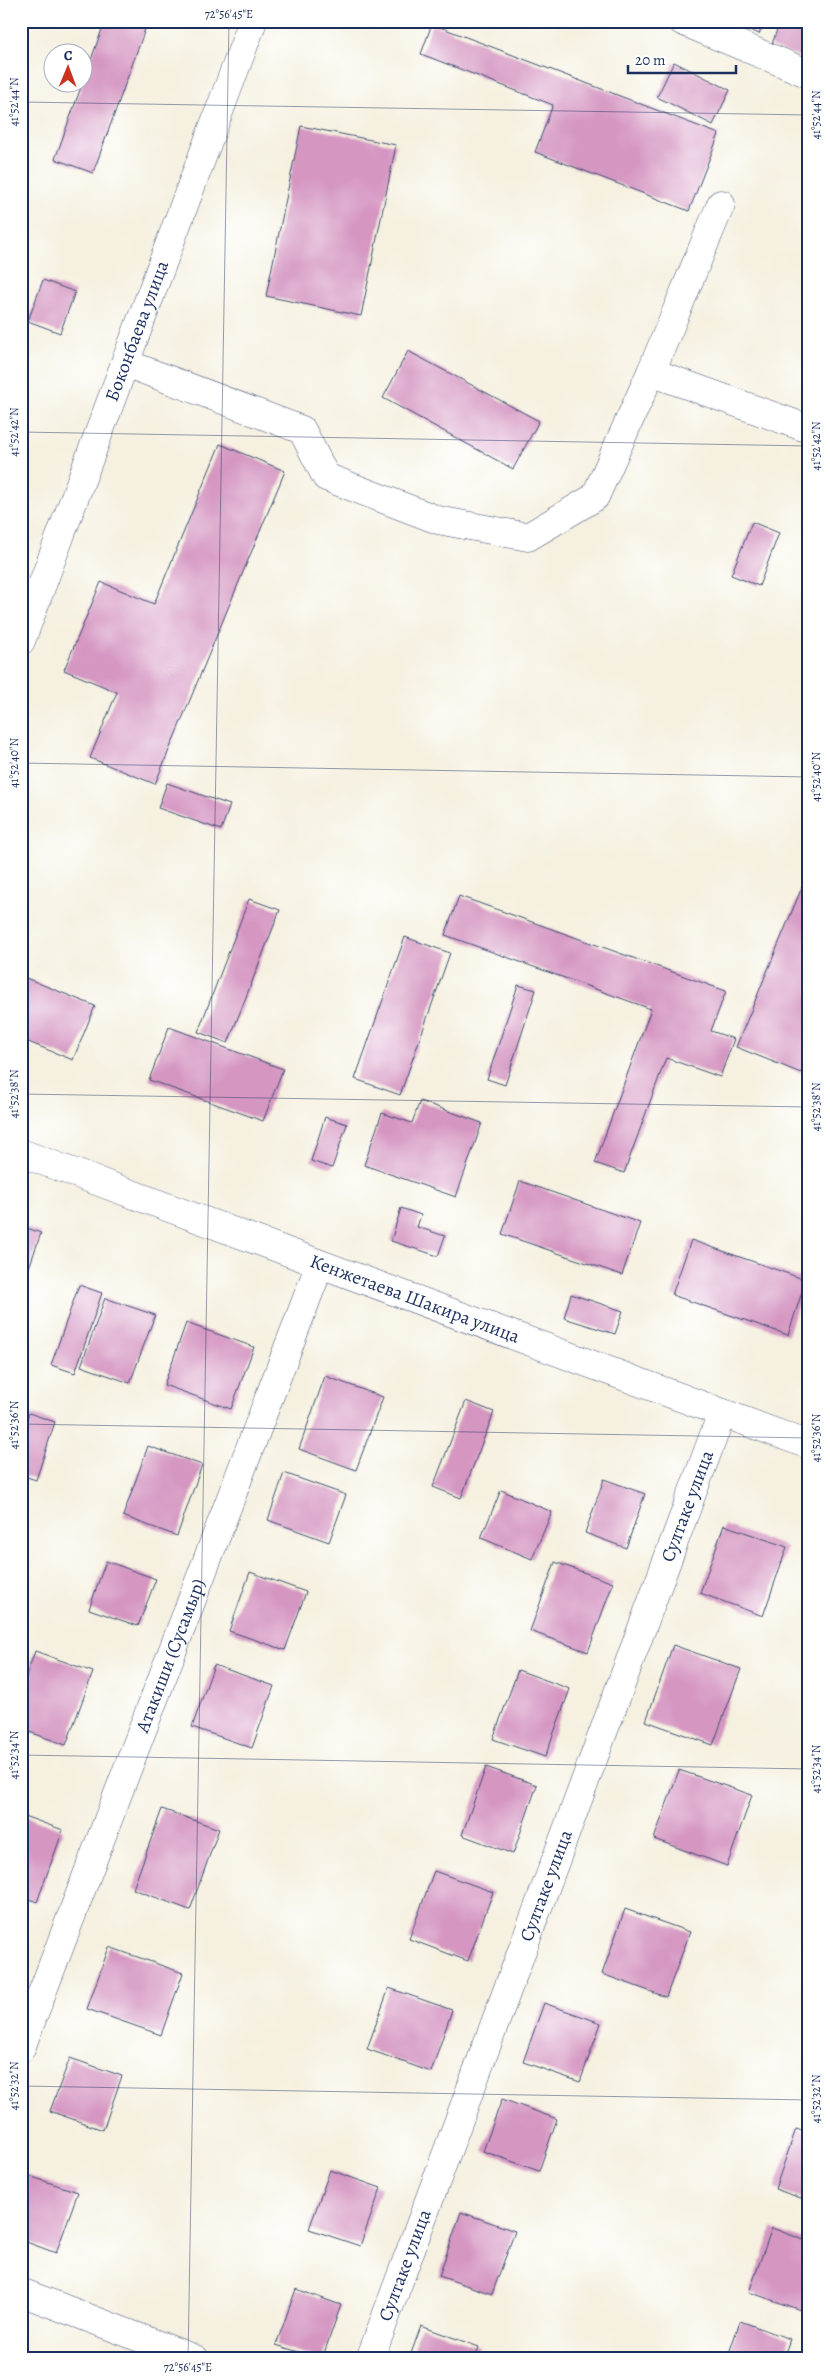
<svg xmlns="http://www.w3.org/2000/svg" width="830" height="2380" font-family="Alegreya,serif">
  <rect width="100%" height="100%" fill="#fff"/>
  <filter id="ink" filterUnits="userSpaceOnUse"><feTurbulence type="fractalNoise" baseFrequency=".02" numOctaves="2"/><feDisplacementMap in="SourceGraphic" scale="10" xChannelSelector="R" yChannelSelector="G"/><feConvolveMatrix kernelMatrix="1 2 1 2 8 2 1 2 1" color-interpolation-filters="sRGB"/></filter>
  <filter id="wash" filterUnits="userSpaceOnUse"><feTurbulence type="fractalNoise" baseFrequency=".0096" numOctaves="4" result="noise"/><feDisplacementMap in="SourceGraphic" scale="20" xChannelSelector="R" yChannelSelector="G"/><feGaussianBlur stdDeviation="1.12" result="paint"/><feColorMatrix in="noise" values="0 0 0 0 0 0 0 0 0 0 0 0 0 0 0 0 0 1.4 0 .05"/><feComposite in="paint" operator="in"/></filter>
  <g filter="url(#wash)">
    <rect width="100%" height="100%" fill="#f5f0df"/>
    <g id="blocks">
      <!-- building -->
      <g fill="#d597c2">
        <path d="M21,21H26L21,34Z"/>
        <path d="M105,21H148L93,173L55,159Z"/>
        <path d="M731,21H765L759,34Z"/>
        <path d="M780,21H809V60L771,47Z"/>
        <path d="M432,24L719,134L689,211L535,152L553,105L421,54Z"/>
        <path d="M674,62L730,90L713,125L657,97Z"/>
        <path d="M301,126L396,145L361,316L266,296Z"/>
        <path d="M43,280L75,292L60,333L28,321Z"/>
        <path d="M408,351L539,421L513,469L383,398Z"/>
        <path d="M220,444L285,471L155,784L90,758L117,692L64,670L101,582L154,604Z"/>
        <path d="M752,522L779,533L759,586L731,575Z"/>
        <path d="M167,783L230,805L221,830L158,808Z"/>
        <path d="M809,870V1055L801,1073L736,1047Z"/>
        <path d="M459,896L726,991L711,1031L734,1039L720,1077L666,1058L624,1173L595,1163L651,1009L445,935Z"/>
        <path d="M249,899L280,910L228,1043L198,1032Z"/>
        <path d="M405,937L450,953L400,1095L355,1079Z"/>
        <path d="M21,976L95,1006L73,1060L21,1039Z"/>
        <path d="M518,985L536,990L505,1085L487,1079Z"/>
        <path d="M169,1027L283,1069L263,1121L149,1080Z"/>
        <path d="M420,1101L482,1123L456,1197L364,1165L382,1113L412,1123Z"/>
        <path d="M325,1117L347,1124L332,1168L311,1161Z"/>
        <path d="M520,1181L640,1223L622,1275L502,1234Z"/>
        <path d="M401,1208L421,1215L417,1227L445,1236L438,1256L391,1241Z"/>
        <path d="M21,1226L41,1233L22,1288H21Z"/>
        <path d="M691,1240L806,1280L788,1335L672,1295Z"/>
        <path d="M79,1285L102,1293L75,1373L51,1365Z"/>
        <path d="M571,1294L623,1311L615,1334L564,1318Z"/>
        <path d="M105,1298L155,1315L130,1383L81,1366Z"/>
        <path d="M186,1323L254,1347L231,1409L164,1385Z"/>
        <path d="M325,1376L383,1397L356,1470L299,1449Z"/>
        <path d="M466,1401L494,1412L461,1498L433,1487Z"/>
        <path d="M29,1413L55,1422L36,1480L21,1475V1435Z"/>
        <path d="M148,1446L202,1465L177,1536L123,1516Z"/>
        <path d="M284,1473L346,1495L329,1542L268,1520Z"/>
        <path d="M604,1479L645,1494L626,1548L585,1533Z"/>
        <path d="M501,1490L552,1512L532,1559L481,1538Z"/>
        <path d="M724,1525L787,1547L763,1616L700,1593Z"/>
        <path d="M106,1561L156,1579L138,1626L89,1609Z"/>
        <path d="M555,1562L613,1583L588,1652L530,1631Z"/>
        <path d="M250,1572L306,1592L285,1650L229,1631Z"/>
        <path d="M673,1645L741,1669L713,1745L646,1721Z"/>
        <path d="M35,1651L93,1672L66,1745L21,1729V1691Z"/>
        <path d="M214,1665L274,1686L252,1748L192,1727Z"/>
        <path d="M518,1670L570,1689L545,1757L493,1739Z"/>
        <path d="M486,1767L537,1785L513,1854L462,1835Z"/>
        <path d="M679,1770L752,1795L727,1866L654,1839Z"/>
        <path d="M162,1809L219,1829L190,1910L133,1889Z"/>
        <path d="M21,1815L63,1830L37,1902L21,1896Z"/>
        <path d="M434,1871L493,1892L468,1961L409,1939Z"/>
        <path d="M625,1909L690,1932L666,1997L602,1974Z"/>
        <path d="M109,1947L183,1973L161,2035L87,2009Z"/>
        <path d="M389,1988L452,2010L431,2072L367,2049Z"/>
        <path d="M544,2003L601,2023L580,2082L523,2062Z"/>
        <path d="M70,2058L122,2076L103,2130L50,2111Z"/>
        <path d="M502,2099L557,2119L539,2171L483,2151Z"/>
        <path d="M796,2129L809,2133V2201L775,2189Z"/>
        <path d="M330,2170L381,2188L360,2246L309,2229Z"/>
        <path d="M23,2174L78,2192L56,2253L21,2240V2180Z"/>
        <path d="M461,2212L515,2231L492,2294L439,2276Z"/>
        <path d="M772,2228L809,2242V2313L749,2292Z"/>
        <path d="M296,2289L341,2305L322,2359L276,2345Z"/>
        <path d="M740,2321L790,2339L783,2359H727Z"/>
        <path d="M421,2326L479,2347L475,2359H409Z"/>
      </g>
    </g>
  </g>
  <g filter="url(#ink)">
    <use href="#blocks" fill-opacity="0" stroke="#3c4c71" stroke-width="1"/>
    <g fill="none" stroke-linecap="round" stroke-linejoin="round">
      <!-- minor casing -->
      <g stroke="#3c4c71" stroke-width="29">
        <g id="minor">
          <path d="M682,21L809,74"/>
          <path d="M125,363L302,430L326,477L438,520L528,537L595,497L651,372L721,204"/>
          <path d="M651,372L809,429"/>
          <path id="s1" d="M21,641L253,21"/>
          <path id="s2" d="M21,1153L809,1445"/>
          <path id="s3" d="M21,2048L320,1264"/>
          <path d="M21,2292L195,2359"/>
          <path id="s4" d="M370,2359L722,1413"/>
        </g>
      </g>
      <!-- minor -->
      <use href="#minor" stroke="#fff" stroke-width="28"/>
    </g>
  </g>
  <!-- ticks -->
  <path fill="none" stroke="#1b2f5e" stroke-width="1" stroke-opacity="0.45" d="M21,102L809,115M21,432L809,446M21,763L809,777M21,1094L809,1107M21,1424L809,1438M21,1755L809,1769M21,2086L809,2100M188,2359L229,21M806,2359L809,2199"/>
  <g text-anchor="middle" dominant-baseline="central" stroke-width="4.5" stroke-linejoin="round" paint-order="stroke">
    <!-- street labels -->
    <g font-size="19" fill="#1b2f5e" stroke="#fff">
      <text stroke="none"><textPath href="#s1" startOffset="331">Боконбаева улица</textPath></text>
      <text stroke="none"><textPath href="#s2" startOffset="420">Кенжетаева Шакира улица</textPath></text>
      <text stroke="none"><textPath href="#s4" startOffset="910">Султаке улица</textPath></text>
      <text stroke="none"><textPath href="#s3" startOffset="420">Атакиши (Сусамыр)</textPath></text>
      <text stroke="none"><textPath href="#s4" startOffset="505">Султаке улица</textPath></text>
      <text stroke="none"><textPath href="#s4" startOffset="100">Султаке улица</textPath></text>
    </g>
  </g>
  <!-- margin -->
  <rect width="830" height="2380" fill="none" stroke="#fff" stroke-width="55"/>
  <!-- north arrow -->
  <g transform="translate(68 68) rotate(1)"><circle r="24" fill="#ffffff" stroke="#a4acbf"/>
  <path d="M0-4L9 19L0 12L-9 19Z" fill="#c8321e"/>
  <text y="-8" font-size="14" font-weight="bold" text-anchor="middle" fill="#1b2f5e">С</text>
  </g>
  <!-- scale -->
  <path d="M628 65v8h108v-8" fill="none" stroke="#1b2f5e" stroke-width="2.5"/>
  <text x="635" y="65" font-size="15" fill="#1b2f5e" stroke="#ffffff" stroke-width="4" paint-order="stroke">20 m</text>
  <rect x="28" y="28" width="774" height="2324" fill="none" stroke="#1b2f5e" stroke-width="2"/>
  <g font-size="12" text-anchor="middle" fill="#1b2f5e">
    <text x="229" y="18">72°56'45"E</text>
    <text transform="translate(14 102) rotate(-90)" y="4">41°52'44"N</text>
    <text transform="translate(816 115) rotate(-90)" y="4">41°52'44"N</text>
    <text transform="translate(14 432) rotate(-90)" y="4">41°52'42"N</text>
    <text transform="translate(816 446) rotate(-90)" y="4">41°52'42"N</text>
    <text transform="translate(14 763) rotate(-90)" y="4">41°52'40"N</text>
    <text transform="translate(816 777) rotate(-90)" y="4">41°52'40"N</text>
    <text transform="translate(14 1094) rotate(-90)" y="4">41°52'38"N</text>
    <text transform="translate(816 1107) rotate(-90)" y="4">41°52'38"N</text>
    <text transform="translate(14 1425) rotate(-90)" y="4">41°52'36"N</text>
    <text transform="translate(816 1438) rotate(-90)" y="4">41°52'36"N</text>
    <text transform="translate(14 1755) rotate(-90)" y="4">41°52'34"N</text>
    <text transform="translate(816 1769) rotate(-90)" y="4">41°52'34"N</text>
    <text transform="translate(14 2086) rotate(-90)" y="4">41°52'32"N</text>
    <text transform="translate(816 2099) rotate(-90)" y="4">41°52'32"N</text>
    <text x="188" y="2371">72°56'45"E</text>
  </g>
</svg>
